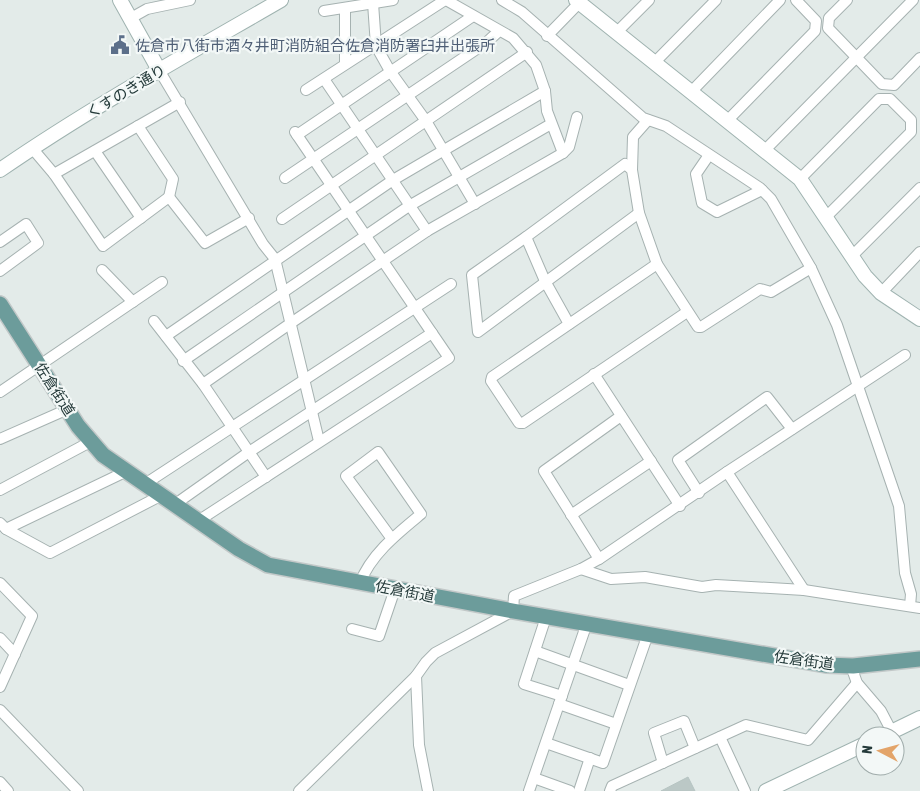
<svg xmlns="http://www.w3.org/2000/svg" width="920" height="791" font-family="'Asap Condensed','Noto Sans JP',sans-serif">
  <rect width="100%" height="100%" fill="#e3ebe9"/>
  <!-- building -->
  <path fill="#bbc8c6" stroke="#b6c4c2" d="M688,777L695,791H661Z"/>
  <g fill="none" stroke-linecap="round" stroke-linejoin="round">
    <!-- street casing -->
    <g stroke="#a6b2b1" stroke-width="12">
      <g id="street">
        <path d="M446,0L513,38L536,65L545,91L547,111L563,153L569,147L577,117"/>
        <path d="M502,0L522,12L643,118L666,126L760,188L771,199L811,268L837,325L899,506L905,573L911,594L910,606"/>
        <path d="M847,0L829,18L828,28L882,84L894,85L920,58"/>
        <path d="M373,3L376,46L390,71L426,121L475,204"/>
        <path d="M345,8V64"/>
        <path d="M324,11L393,0"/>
        <path d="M131,18L147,9L190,0"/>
        <path d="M617,32L649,0"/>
        <path d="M547,36L582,0"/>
        <path d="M655,62L716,0"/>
        <path d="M159,70L263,244L275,259L319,441"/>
        <path d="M324,79L427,231"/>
        <path d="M306,90L445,0"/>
        <path d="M691,92L780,0"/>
        <path d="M727,121L815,31L816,21L796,0"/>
        <path d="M297,135L473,16"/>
        <path d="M32,148L54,174L103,246L169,197L205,243L249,218"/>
        <path d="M765,150L913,0"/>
        <path d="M95,151L141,218"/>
        <path d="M709,155L696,174L702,203L717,212L762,190"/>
        <path d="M632,170L633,137L648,120"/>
        <path d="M54,174L138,126"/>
        <path d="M285,178L487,42L499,31"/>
        <path d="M800,179L879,99H890L911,120V132L826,217"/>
        <path d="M169,197L173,179L138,126L180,102"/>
        <path d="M282,219L527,52"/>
        <path d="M526,237L472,275L478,332L639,213"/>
        <path d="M0,242L26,224L38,243L0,271"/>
        <path d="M852,256L920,188"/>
        <path d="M657,264L492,377L491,381L519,423H523L687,312"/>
        <path d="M102,270L133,302"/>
        <path d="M881,293L920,252"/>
        <path d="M154,321L203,384L266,477"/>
        <path d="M569,324L545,281L526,237L625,164L632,170L639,213L657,264L698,327H701L760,289L771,292L811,268"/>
        <path d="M166,336L393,180L545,91"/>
        <path d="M183,361L409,206L551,124"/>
        <path d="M594,374L680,506"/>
        <path d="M203,384L291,323L427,231L563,153"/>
        <path d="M0,392L162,282"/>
        <path d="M0,439L68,409"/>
        <path d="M727,472L804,590"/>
        <path d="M145,484L451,284"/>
        <path d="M0,490L90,442"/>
        <path d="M699,493L678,460L767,397L792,429"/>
        <path d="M174,505L249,452L432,333"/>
        <path d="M571,515L651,461"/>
        <path d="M198,521L449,358L295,132"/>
        <path d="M0,523L6,529L50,553L162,495"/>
        <path d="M6,529L127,471"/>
        <path d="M599,559L544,471L621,416"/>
        <path d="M581,569L611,579L645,577L702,587L716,585L804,590L920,608"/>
        <path d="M0,583L32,616L0,687"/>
        <path d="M360,583C371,554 398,533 421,514L378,452L346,476L392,539"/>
        <path d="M546,617L524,684L562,696"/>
        <path d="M352,629L379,636L395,589"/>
        <path d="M0,638L15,654"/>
        <path d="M535,651L629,685"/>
        <path d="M851,666L857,683L881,711L892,732"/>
        <path d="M559,704L616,724"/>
        <path d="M0,710L78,791"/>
        <path d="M720,737L745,791"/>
        <path d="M546,743L603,763L648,634"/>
        <path d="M663,763L654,733L684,721L695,748"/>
        <path d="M534,778L570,791"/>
        <path d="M0,782L8,791"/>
        <path d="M299,791L416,676"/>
        <path d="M428,791L419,745L416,676L426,662L435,653L513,611L514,596L581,569L599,559L727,472L905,355"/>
        <path d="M529,791L587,623"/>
        <path d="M579,791L590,758"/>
        <path d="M610,791L612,786L746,725L808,740L857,683"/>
      </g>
    </g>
    <!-- secondary casing -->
    <g stroke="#9fb3b0" stroke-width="16">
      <g id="secondary">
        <path d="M120,0L159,70"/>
        <path d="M576,0L800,179L865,276L881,293L920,319"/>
        <path d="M0,170C90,108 186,55 281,0"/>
        <path d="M883,736L920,718"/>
        <path d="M766,791L865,744"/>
      </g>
    </g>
    <!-- primary casing -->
    <g stroke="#c2c8c8" stroke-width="18">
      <path id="primary" d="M0,304L78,426L103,455L239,549L268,565L513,611L826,665L853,666L920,659"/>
    </g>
    <!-- street -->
    <use href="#street" stroke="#fff" stroke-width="10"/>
    <!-- secondary -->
    <use href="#secondary" stroke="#fff" stroke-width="14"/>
    <!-- primary -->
    <use href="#primary" stroke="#6c9c9b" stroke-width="15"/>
  </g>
  <!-- icons -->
  <defs>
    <g id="civic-bare" transform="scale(1.5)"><path d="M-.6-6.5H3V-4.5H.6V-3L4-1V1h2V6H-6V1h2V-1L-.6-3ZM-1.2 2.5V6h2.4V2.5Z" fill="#5c6f8a" stroke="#f3f8f7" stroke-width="2.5" paint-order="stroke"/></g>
  </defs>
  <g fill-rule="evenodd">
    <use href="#civic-bare" x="120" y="45"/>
  </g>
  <g text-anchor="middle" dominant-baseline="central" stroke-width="4.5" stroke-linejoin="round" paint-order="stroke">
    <!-- service labels -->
    <g font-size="15" fill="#4e5e75" stroke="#f3f8f7" text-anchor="start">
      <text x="135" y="45">佐倉市八街市酒々井町消防組合佐倉消防署臼井出張所</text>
    </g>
    <!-- street labels -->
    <g font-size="15" fill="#243a3a" stroke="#f3f8f7">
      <text transform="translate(126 91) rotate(-31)">くすのき通り</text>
      <text transform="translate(55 389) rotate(57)">佐倉街道</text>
      <text transform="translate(405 591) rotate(11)">佐倉街道</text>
      <text transform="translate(804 660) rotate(8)">佐倉街道</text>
    </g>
  </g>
  <!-- north arrow -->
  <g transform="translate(880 751) rotate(276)"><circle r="24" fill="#f3f8f7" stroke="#a0acab"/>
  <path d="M0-4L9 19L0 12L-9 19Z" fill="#e3a469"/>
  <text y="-8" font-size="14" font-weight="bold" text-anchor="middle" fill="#243a3a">N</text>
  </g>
</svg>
